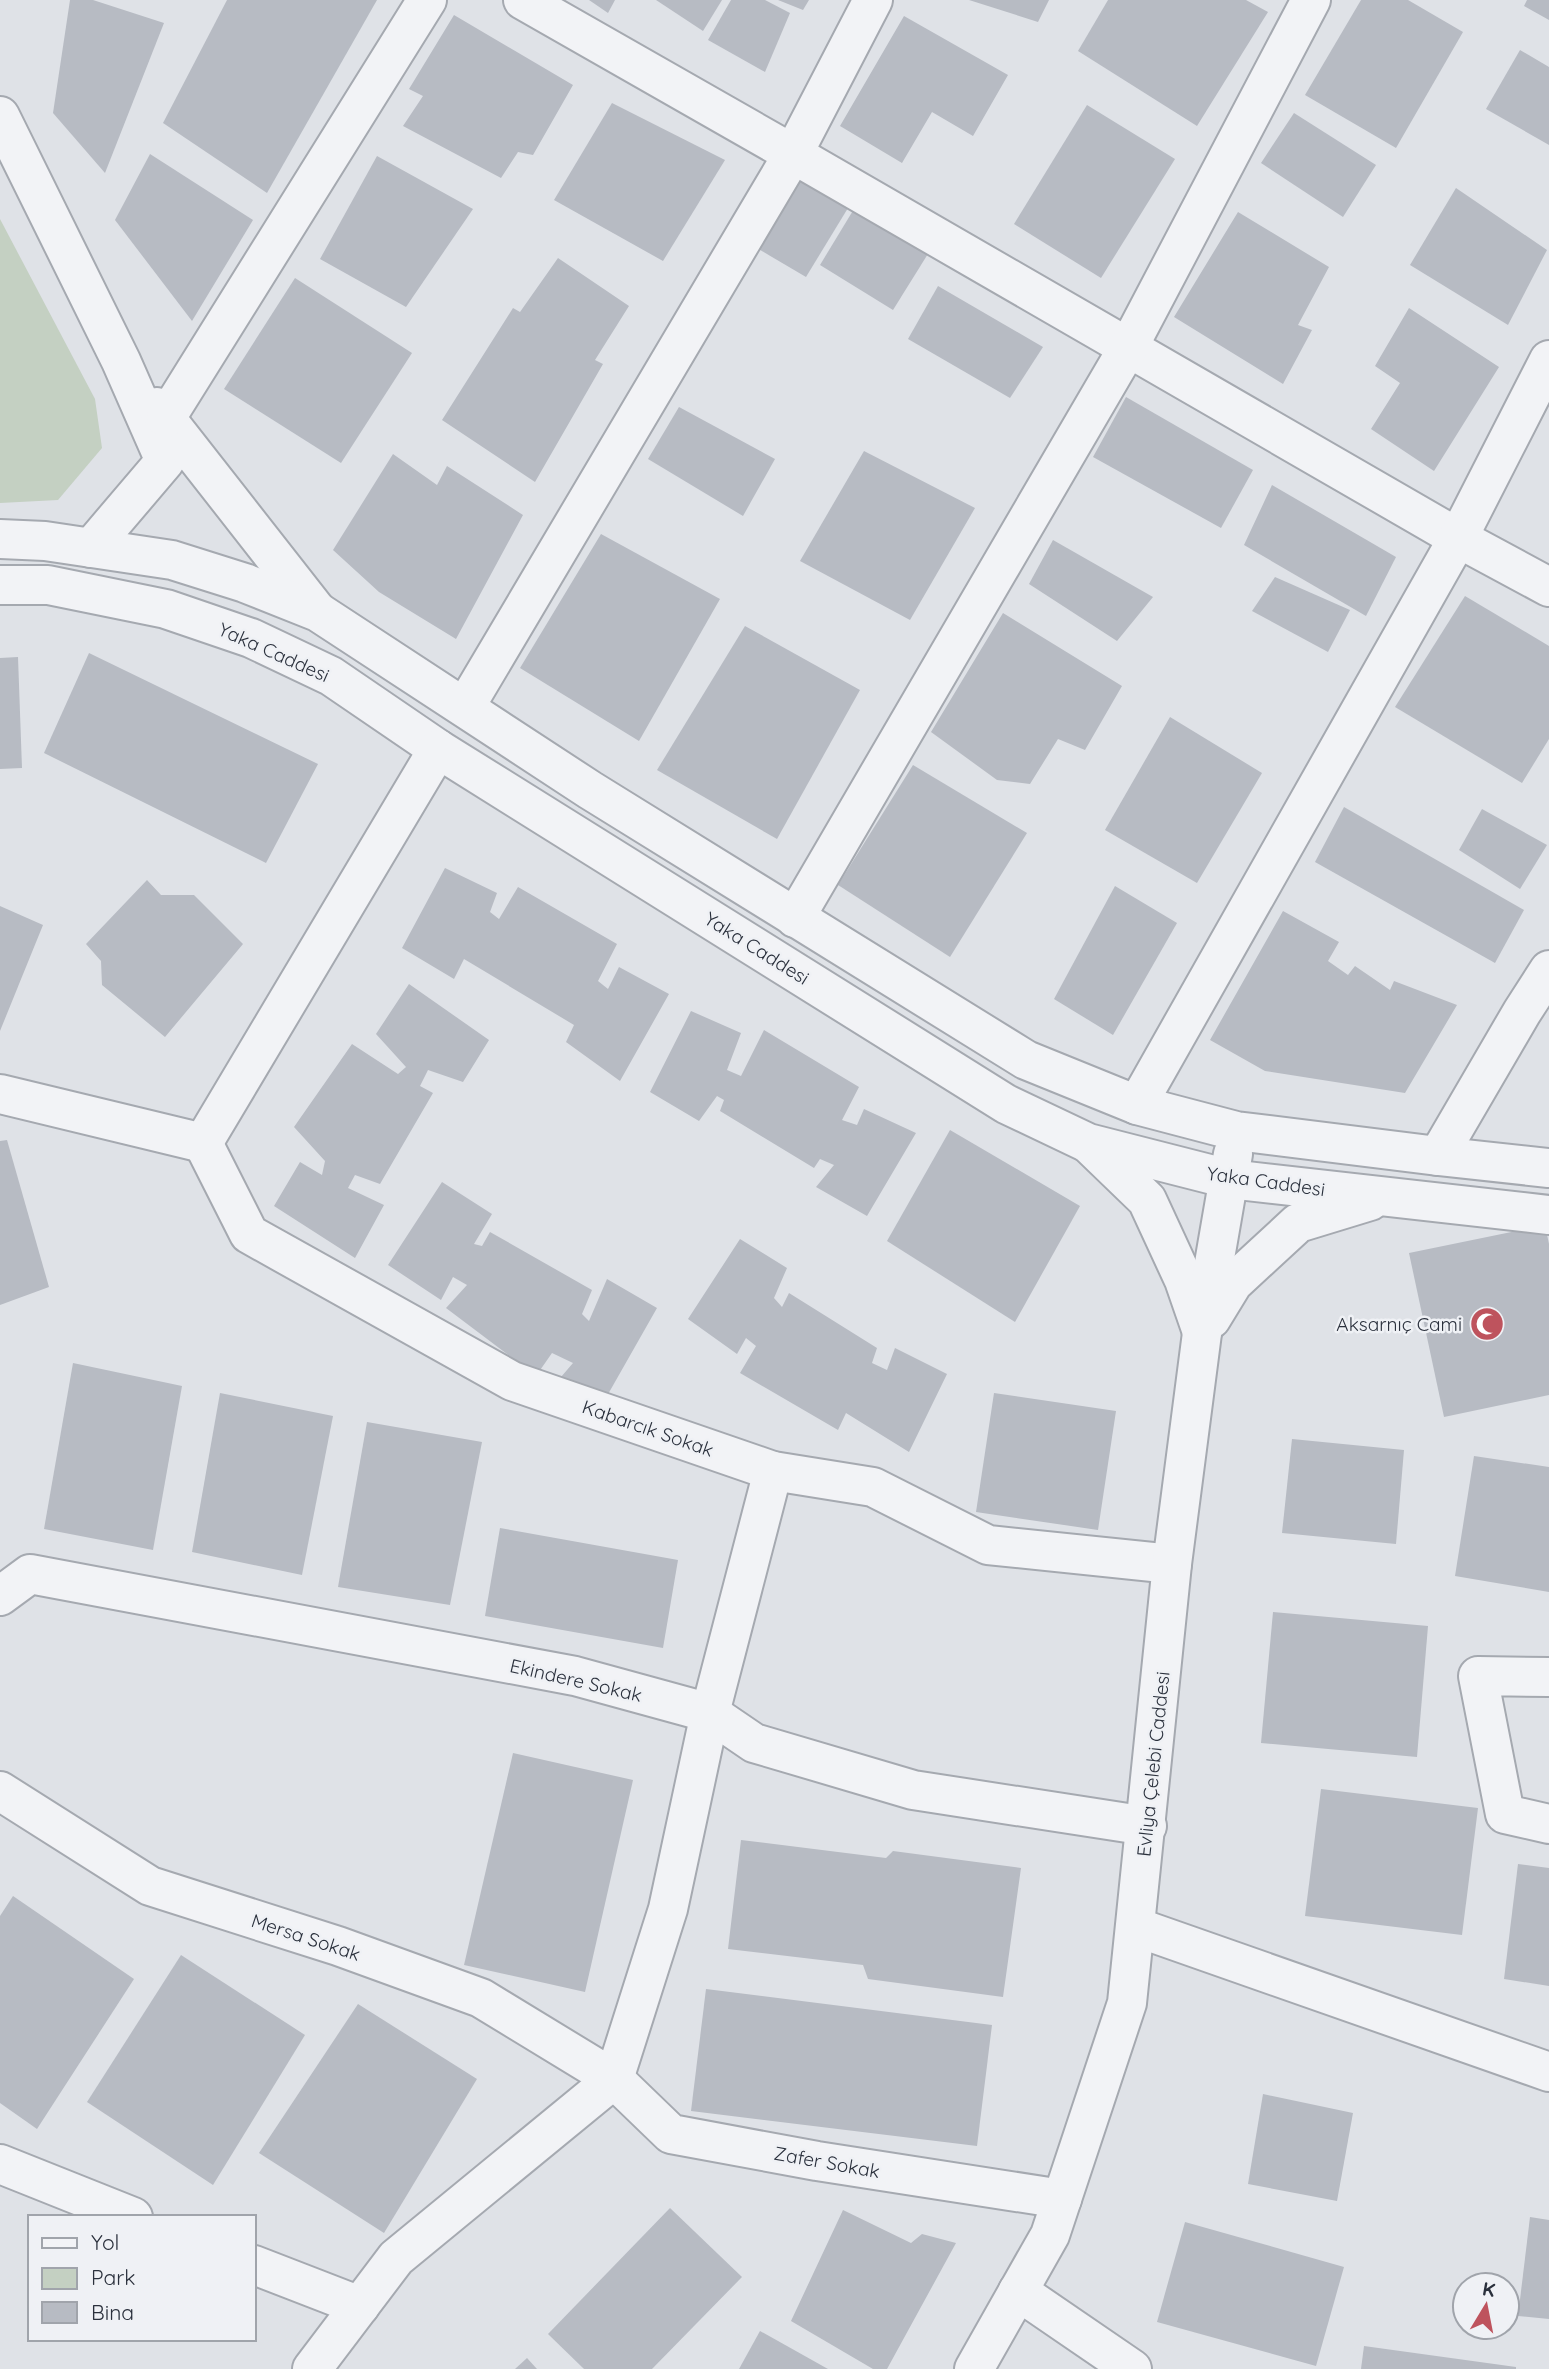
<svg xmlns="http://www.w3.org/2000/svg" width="1549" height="2369" font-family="Quicksand,sans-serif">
  <rect width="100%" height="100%" fill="#dfe2e7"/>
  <!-- green -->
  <path fill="#c4d0c2" d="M0,219L95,399L102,448L58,500L0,503Z"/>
  <!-- building -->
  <g fill="#b7bbc3">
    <path d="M70,0H93L164,23L105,173L53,113Z"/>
    <path d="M227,0H377L267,193L163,123Z"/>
    <path d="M589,0H615L608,13Z"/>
    <path d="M656,0H722L703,31Z"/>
    <path d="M731,0H765L790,13L765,72L708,40Z"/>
    <path d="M778,0H809L803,10Z"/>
    <path d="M969,0H1049L1038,22Z"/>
    <path d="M1108,0H1246L1268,12L1197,126L1078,51Z"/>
    <path d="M1361,0H1408L1463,32L1396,148L1305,95Z"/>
    <path d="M1527,0H1549V20L1524,6Z"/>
    <path d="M454,15L573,85L533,155L518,152L501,178L403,126L423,96L409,89Z"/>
    <path d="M904,16L1008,75L973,136L932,112L902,163L840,126Z"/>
    <path d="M1520,50L1549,67V145L1486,109Z"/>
    <path d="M612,103L725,160L663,261L554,200Z"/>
    <path d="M1087,105L1175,159L1101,278L1014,224Z"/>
    <path d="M1294,113L1376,165L1343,217L1261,163Z"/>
    <path d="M150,154L253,220L192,321L115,220Z"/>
    <path d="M377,156L473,209L406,307L320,259Z"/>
    <path d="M798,177L848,208L806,277L755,247Z"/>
    <path d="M1456,188L1547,250L1508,325L1410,265Z"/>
    <path d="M857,204L931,249L893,310L820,265Z"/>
    <path d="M1238,212L1329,267L1298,325L1312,330L1283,384L1174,317Z"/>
    <path d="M558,258L629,306L595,360L603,364L535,482L442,420L513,308L520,312Z"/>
    <path d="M295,278L412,353L341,463L224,389Z"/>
    <path d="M938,286L1043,347L1010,398L908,339Z"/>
    <path d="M1409,308L1499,367L1434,471L1371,429L1400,383L1375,366Z"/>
    <path d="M1126,397L1253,470L1221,528L1093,457Z"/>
    <path d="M679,407L775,459L743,516L648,459Z"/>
    <path d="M864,451L975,508L910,620L800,561Z"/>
    <path d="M393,454L437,485L447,466L523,515L456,639L379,592L333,550Z"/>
    <path d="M1272,485L1396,557L1366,616L1244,545Z"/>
    <path d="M601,534L720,599L639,741L520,668Z"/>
    <path d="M1053,540L1153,597L1117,641L1029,584Z"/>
    <path d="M1275,577L1350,610L1328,652L1252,611Z"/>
    <path d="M1465,596L1549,646V739L1522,783L1395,707Z"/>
    <path d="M1003,613L1122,686L1085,750L1058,739L1030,784L997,780L931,732Z"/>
    <path d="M745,626L860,690L777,839L657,770Z"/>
    <path d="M89,653L318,764L266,863L44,753Z"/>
    <path d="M18,657L22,768L0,769V658Z"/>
    <path d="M1170,717L1262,773L1197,883L1105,830Z"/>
    <path d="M913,765L1027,833L950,957L838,885Z"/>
    <path d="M1344,807L1524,910L1495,963L1315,862Z"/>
    <path d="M1482,809L1547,845L1520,889L1459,850Z"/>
    <path d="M445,868L497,893L490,912L499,919L518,887L617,944L598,981L608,989L619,967L669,994L620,1081L566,1042L574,1025L464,959L454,979L402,948Z"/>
    <path d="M147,880L161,895H194L243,944L165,1037L102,985L101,961L86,944Z"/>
    <path d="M1115,886L1177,923L1113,1035L1054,999Z"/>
    <path d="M0,906L43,925L0,1031Z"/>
    <path d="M1283,911L1339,942L1328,961L1348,975L1355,966L1390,990L1394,981L1457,1005L1405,1093L1265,1071L1210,1040Z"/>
    <path d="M409,984L489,1040L463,1082L428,1070L420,1086L433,1093L380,1184L355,1175L348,1188L384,1205L355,1258L274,1206L300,1162L322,1175L325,1161L294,1127L352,1044L398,1074L406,1067L376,1034Z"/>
    <path d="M691,1011L741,1033L727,1070L741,1076L764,1030L859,1087L842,1120L857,1125L864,1109L916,1133L867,1216L816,1187L834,1165L820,1159L814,1168L720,1111L724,1100L717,1096L699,1121L650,1092Z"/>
    <path d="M950,1130L1080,1206L1015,1322L887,1241Z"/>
    <path d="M7,1140L49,1287L0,1305V1141Z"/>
    <path d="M442,1182L492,1214L474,1244L482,1246L490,1232L592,1290L582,1314L589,1321L607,1279L657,1308L607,1396L555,1384L573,1363L552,1353L536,1376L446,1308L467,1285L453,1277L441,1300L388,1265Z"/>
    <path d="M1545,1225L1549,1244V1395L1444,1417L1409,1253Z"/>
    <path d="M740,1239L787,1268L774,1298L782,1307L789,1293L877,1348L872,1363L887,1370L895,1348L947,1374L909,1452L846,1413L838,1430L740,1373L756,1346L746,1338L737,1354L688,1319Z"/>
    <path d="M73,1363L182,1386L153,1550L44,1529Z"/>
    <path d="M220,1393L333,1416L302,1575L192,1552Z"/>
    <path d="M994,1393L1116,1411L1098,1530L976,1512Z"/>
    <path d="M367,1422L482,1442L450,1605L338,1587Z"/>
    <path d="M1292,1439L1404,1450L1396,1544L1282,1533Z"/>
    <path d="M1474,1456L1549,1467V1592L1455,1576Z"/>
    <path d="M500,1528L678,1560L663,1648L485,1616Z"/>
    <path d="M1273,1612L1428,1626L1417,1757L1261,1743Z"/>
    <path d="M513,1753L633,1780L585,1992L464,1965Z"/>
    <path d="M1321,1789L1478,1808L1462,1935L1305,1916Z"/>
    <path d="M741,1840L886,1858L893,1851L1021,1868L1003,1997L868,1979L863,1965L728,1949Z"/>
    <path d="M1518,1864L1549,1868V1986L1504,1979Z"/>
    <path d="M13,1896L134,1979L37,2129L0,2103V1916Z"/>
    <path d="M181,1955L305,2035L213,2185L87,2102Z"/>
    <path d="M706,1989L992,2025L977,2146L691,2111Z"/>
    <path d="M358,2004L477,2079L384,2233L259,2153Z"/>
    <path d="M1263,2094L1353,2113L1337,2201L1248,2184Z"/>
    <path d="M670,2208L742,2277L652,2369H584L548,2334Z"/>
    <path d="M843,2210L911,2243L922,2234L956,2243L887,2369H873L791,2321Z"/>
    <path d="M1530,2217L1549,2220V2319L1518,2316Z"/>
    <path d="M1185,2222L1344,2267L1316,2366L1157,2322Z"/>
    <path d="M760,2331L828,2369H739Z"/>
    <path d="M1364,2346L1516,2367V2369H1361Z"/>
    <path d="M527,2358L537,2369H515Z"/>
  </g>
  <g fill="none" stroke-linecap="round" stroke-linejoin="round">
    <!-- minor casing -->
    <g stroke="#a5a9b0" stroke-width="42">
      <g id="minor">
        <path d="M873,0L793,154L1458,538L1549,587"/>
        <path d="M0,116L121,361L165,461L91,548"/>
        <path d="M157,407L316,610"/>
        <path d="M166,418L427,0"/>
        <path d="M0,539L45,541L172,560L245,583L318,612L590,790L1026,1060L1137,1105L1236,1131L1438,1156L1549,1168"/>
        <path d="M0,585H48L166,609L251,638L331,676L438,749L1006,1104L1088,1143L1229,1179L1549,1215"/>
        <path d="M465,707L793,154L523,0"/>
        <path d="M795,918L1129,346L1311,0"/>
        <path d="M0,1094L203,1143L438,749"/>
        <path d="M1137,1105L1458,538L1549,360"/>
        <path d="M203,1143L249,1234L512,1381L773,1471L873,1487L988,1545L1172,1564"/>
        <path d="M1089,1144L1147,1200L1184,1280L1202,1332"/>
        <path d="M1438,1156L1522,1012L1549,970"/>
        <path d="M1211,1319L1233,1283L1298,1223L1370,1201"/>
        <path d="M0,1596L30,1574L575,1676L710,1713L754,1743L913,1790L1147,1826"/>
        <path d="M1549,1677L1478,1676L1505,1814L1549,1824"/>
        <path d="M0,1791L150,1886L338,1946L481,1998L614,2079L671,2134L817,2161L1062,2199"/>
        <path d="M1136,1927L1549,2072"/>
        <path d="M0,2164L133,2217"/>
        <path d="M254,2265L360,2306"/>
        <path d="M1018,2291L1132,2369"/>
        <path d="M312,2369L396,2258L614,2079L668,1909L710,1713L773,1471"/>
        <path d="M974,2369L1050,2235L1127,2003L1172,1564L1202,1333L1233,1154"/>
      </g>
    </g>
    <!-- minor -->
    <use href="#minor" stroke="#f2f3f6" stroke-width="38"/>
  </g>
  <!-- icons -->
  <defs>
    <g id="mosque-disc" transform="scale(1.75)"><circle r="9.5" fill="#be535d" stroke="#eff1f5"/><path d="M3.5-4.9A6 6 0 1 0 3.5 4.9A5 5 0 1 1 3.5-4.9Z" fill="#fff"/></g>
  </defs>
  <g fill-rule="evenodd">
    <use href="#mosque-disc" x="1487" y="1324"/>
  </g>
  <g text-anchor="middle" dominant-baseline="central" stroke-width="5" stroke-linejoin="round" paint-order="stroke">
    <!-- street labels -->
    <g font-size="19" fill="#2a303c" stroke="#eff1f5">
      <text transform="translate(274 652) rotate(24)">Yaka Caddesi</text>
      <text transform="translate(757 948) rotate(32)">Yaka Caddesi</text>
      <text transform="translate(1266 1181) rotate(8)">Yaka Caddesi</text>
      <text transform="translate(648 1428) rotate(19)">Kabarcık Sokak</text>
      <text transform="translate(576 1680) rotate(13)">Ekindere Sokak</text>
      <text transform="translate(1153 1764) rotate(-84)">Evliya Çelebi Caddesi</text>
      <text transform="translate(306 1937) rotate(18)">Mersa Sokak</text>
      <text transform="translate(827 2162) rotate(10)">Zafer Sokak</text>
    </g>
    <!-- poi labels -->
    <g font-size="19" fill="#2a303c" stroke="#eff1f5" text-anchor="end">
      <text x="1462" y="1324">Aksarnıç Cami</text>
    </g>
  </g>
  <!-- legend -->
  <rect x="28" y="2215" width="228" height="126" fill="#eff1f5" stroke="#a0a4ab" stroke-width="2"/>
  <rect x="42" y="2238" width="35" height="10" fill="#f2f3f6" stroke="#a0a4ab" stroke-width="2"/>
  <text x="91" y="2250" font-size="21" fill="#2a303c">Yol</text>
  <rect x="42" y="2268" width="35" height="21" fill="#c4d0c2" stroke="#a0a4ab" stroke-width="2"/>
  <text x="91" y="2285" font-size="21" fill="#2a303c">Park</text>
  <rect x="42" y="2302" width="35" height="21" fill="#b7bbc3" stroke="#a0a4ab" stroke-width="2"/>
  <text x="91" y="2320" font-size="21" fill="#2a303c">Bina</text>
  <!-- north arrow -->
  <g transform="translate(1486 2306) rotate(10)"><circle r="33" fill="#eff1f5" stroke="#a0a4ab" stroke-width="2"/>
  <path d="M0-5L12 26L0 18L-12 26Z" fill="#be535d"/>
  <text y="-10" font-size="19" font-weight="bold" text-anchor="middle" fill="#2a303c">K</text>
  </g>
</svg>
